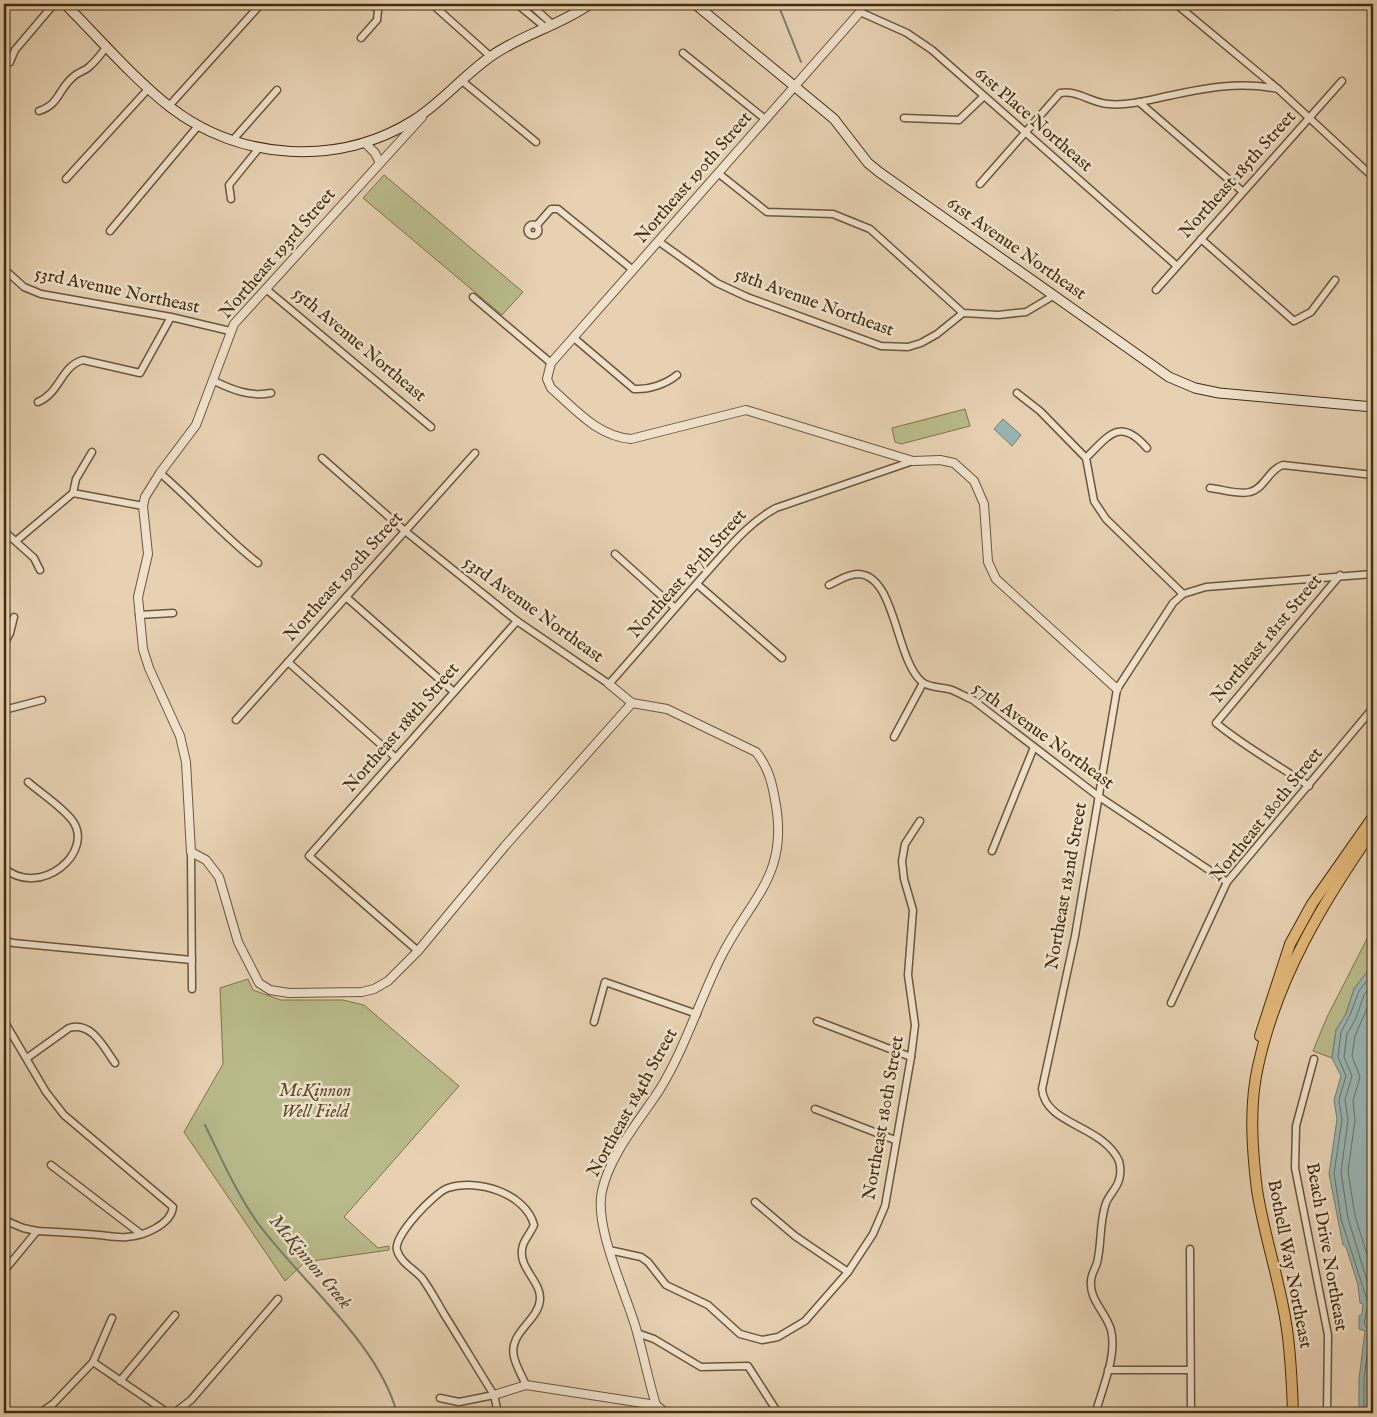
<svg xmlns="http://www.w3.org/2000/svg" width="1377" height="1417" font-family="'IM FELL English',serif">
  <rect width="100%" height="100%" fill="#e7d1b2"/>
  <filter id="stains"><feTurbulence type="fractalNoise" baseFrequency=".004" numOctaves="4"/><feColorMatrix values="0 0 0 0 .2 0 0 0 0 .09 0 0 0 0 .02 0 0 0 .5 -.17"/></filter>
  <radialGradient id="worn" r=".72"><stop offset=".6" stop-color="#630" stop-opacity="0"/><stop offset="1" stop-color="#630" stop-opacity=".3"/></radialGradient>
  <!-- green -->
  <g fill="#b9ba8a" stroke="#7e744b">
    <path d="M384,175L523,292L502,315L363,198Z"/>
    <path d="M965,409L970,426L901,444L895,442L892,428Z"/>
    <path d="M1373,927V964L1354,989L1346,1014L1336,1030L1332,1058L1313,1051L1327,1017Z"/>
    <path d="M248,979L253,990L281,1000H343L364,1005L459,1086L344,1217L378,1248L389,1246V1250L305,1262L285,1281L184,1132L223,1064L220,988Z"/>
  </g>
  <!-- water -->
  <g fill="#98b5b3" stroke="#767f70">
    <path d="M1003,419L1021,435L1012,446L994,429Z"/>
    <path d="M1373,964V1413H1359V1379L1365,1331L1359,1329V1316L1362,1314L1363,1304L1360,1303L1358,1285L1346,1247L1343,1245L1329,1174L1337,1119L1334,1100L1341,1076L1332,1058L1336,1030L1346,1014L1354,989Z"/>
  </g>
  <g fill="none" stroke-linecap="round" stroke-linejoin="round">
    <!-- shore -->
    <g stroke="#6e7260" stroke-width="1">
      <path d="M1373,983L1364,995L1356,1018L1347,1034L1344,1057L1352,1076L1345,1100L1348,1120L1341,1172L1348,1218L1373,1301"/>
      <path d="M1373,995L1355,1036L1352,1056L1360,1077L1353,1101L1355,1120L1348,1171L1355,1216L1373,1274"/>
      <path d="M1364,1413V1379L1370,1331L1364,1324L1368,1303L1341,1219L1334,1173L1342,1120L1339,1100L1346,1076L1338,1057L1341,1032L1350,1015L1359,991L1373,973"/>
      <path d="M1370,1413L1373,1355"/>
    </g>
    <!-- stream -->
    <g stroke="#767f70" stroke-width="2">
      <path d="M778,4L801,62"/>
      <path d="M205,1125C221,1158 236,1192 257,1222C301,1282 377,1341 397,1413"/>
    </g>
    <!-- minor casing -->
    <g stroke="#6c5736" stroke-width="9">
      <g id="minor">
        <path d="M432,4L490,56"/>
        <path d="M517,4L546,28"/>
        <path d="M530,4L552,24"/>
        <path d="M1098,4L1117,6L1137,4"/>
        <path d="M1176,4L1278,89L1373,177"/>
        <path d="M1369,4L1373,8"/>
        <path d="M860,12L907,33L932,50L1177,266"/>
        <path d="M361,38L377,20L378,10L372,4"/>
        <path d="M683,53L765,119"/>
        <path d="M10,62L15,50L54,4"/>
        <path d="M461,80L536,142"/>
        <path d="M1139,102L1242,191"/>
        <path d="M169,106L261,4"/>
        <path d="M39,111C60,104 57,91 73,77C78,72 85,71 89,67C96,61 102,53 107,46"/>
        <path d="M904,118L959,120L983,97"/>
        <path d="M232,141L277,90"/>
        <path d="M718,173L767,212L833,214L870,229L963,313L998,315L1026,312L1053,296"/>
        <path d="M66,179L149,88"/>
        <path d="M980,184L1060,93C1078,90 1091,103 1108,104C1128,106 1149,100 1168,96C1205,88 1240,81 1278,89"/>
        <path d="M231,199L229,185L259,148"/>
        <circle cx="533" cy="230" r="5.5"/>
        <path d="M537,225L551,209H558L633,270"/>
        <path d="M110,231L198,126"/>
        <path d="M1201,239L1294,321L1311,312L1335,280"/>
        <path d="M658,241L717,283L747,297L881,346L908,347L921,343L937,334L963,313"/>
        <path d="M4,269L24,287L41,294L171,317L230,331"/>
        <path d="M266,289L431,427"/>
        <path d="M1156,290L1342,81"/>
        <path d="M473,297L551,363"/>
        <path d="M574,338L634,389C649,390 666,384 677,375"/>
        <path d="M214,381C233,390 250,397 271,393"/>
        <path d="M1017,393L1040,411L1086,458L1094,501L1106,519L1183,594"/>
        <path d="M38,402C60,393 61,366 83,360L140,373L171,317"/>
        <path d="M322,458L405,531L517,621L609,684C642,647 674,609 707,572C729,548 748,523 776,508L913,461"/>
        <path d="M1086,458C1109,435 1120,417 1147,448"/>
        <path d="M160,473C194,502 223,536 258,563"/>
        <path d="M1210,488C1221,489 1239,495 1250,492C1264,489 1269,469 1283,465L1373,475"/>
        <path d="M73,493L143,506"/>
        <path d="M4,531L34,558L40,570"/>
        <path d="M16,541L73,493L76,479L92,452"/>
        <path d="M615,554L675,608"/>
        <path d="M697,584L782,658"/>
        <path d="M829,585C838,581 847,574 858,574C896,575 895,659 922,682C929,688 943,687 952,690C959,693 966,697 973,700L1098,796L1227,882"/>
        <path d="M346,597L454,692"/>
        <path d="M139,615L173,613"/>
        <path d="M4,644L10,633L14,617"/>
        <path d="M288,662L396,758"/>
        <path d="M4,710L42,700"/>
        <path d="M236,720L475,453"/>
        <path d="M894,737L923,683"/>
        <path d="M1309,786C1278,765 1245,747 1216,723L1340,575"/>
        <path d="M992,851L1034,747"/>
        <path d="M191,852L192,989"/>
        <path d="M4,868C40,899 96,852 72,820C61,806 42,794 28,782"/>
        <path d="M4,940L13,943L192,960"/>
        <path d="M418,951L309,856L517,621"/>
        <path d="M1171,1003L1227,882L1373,708"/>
        <path d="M4,1021L46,1092L64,1115L173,1207C171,1225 143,1236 127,1237C118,1238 108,1236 99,1235C78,1233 58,1232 37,1231L23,1228L4,1220"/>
        <path d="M817,1021L911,1057"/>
        <path d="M594,1022L605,982L697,1014"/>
        <path d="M27,1058L69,1028C92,1021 104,1048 115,1063"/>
        <path d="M1314,1059L1296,1126L1295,1168L1328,1335L1327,1413"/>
        <path d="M815,1109L895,1140"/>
        <path d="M51,1165L141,1234"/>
        <path d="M755,1202L795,1236L848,1272"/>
        <path d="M1190,1249L1191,1413"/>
        <path d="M609,1250L641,1257L648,1262L666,1285L708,1305L740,1334L762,1340L778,1337L805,1321L848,1272L873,1234L885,1206L911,1057L915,1025L908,975L913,910L904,879L902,861L905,844L920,821"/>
        <path d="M4,1271L37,1231"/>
        <path d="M637,1333L654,1339L701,1367L748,1366L778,1413"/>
        <path d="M93,1362L168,1413"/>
        <path d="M1108,1370H1190"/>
        <path d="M120,1381L175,1315"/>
        <path d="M440,1398L459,1402L494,1395"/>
        <path d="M40,1413L53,1404L93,1362L112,1318"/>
        <path d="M174,1413L191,1400L278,1299"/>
        <path d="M498,1413L494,1395C477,1368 461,1341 444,1314C437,1302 430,1289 422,1278C414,1269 400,1262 397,1250C393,1236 435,1192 448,1188C478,1178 526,1194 534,1225C531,1232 525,1239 523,1245C516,1267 541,1280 540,1299C539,1321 508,1332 514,1357C516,1366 522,1376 526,1385"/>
        <path d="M1093,1413L1097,1408C1104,1384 1117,1354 1111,1330C1106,1312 1089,1300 1091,1281C1091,1275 1095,1269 1097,1263C1102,1243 1099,1223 1106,1203C1109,1195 1117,1188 1119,1180C1121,1173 1121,1168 1119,1161C1103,1125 1045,1125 1042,1089L1075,936L1117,689L1173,603L1183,594L1206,587L1373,574"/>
      </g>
    </g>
    <!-- tertiary casing -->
    <g stroke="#6c5736" stroke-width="10">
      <g id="tertiary">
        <path d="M860,12L551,363L547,379L551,388C575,409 597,436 631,439L746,410L913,461L940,460L954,463L974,481L984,504L988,562L996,579L1117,689"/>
        <path d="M422,117L234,324L196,425L160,473L145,497L143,506L148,554L138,597L143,649L149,668L180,736L186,762L191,852L206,860L219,877L238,942L259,983L270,990L289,993L362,992L374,989L388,981L418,951L505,846L632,703"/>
        <path d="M365,143L375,153L380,163"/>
        <path d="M609,684L632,703L667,709L756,752C768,767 772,782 775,800C790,876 750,898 720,959C699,1002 685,1048 660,1089C640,1120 610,1154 602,1191C594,1226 624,1289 635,1325C643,1352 648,1379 656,1405"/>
        <path d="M494,1395L526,1385L656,1405L666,1413"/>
      </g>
    </g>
    <!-- secondary casing -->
    <g stroke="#432e0c" stroke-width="11">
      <g id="secondary">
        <path d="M65,4C99,38 132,77 170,107C240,161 339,167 414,120C442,102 463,76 490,57C520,35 559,26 590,4"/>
        <path d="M695,4L834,119L868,163L879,172L1169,377L1195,388L1219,393L1373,407"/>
      </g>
    </g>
    <!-- primary casing -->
    <g stroke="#432e0c" stroke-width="12">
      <g id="primary">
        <path d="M1260,1036L1290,944L1312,904L1373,817"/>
        <path d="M1293,1413C1292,1383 1291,1353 1286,1323C1279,1278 1264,1235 1257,1190C1252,1149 1249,1106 1258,1066C1277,978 1323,902 1373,830"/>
      </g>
    </g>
    <!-- minor -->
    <use href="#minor" stroke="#efe1cd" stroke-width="6"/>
    <!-- tertiary -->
    <use href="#tertiary" stroke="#efe1cd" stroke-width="8"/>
    <!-- secondary -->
    <use href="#secondary" stroke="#efe1cd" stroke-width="9"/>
    <!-- primary -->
    <use href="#primary" stroke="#e4b879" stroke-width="10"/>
  </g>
  <g text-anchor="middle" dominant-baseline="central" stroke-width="5" stroke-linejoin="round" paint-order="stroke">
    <!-- street labels -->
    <g font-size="18" fill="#432e0c" stroke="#efe1cd">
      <text transform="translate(1033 120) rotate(41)">61st Place Northeast</text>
      <text transform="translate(1238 175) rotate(-48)">Northeast 185th Street</text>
      <text transform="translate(694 178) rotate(-49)">Northeast 190th Street</text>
      <text transform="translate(1016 249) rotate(35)">61st Avenue Northeast</text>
      <text transform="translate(278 254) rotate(-49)">Northeast 193rd Street</text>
      <text transform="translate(117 291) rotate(12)">53rd Avenue Northeast</text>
      <text transform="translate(814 303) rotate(20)">58th Avenue Northeast</text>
      <text transform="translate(359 345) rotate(40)">55th Avenue Northeast</text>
      <text transform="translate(688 574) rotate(-48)">Northeast 187th Street</text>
      <text transform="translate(344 577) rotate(-48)">Northeast 190th Street</text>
      <text transform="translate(533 610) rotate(36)">53rd Avenue Northeast</text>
      <text transform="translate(1267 639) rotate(-50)">Northeast 181st Street</text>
      <text transform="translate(402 728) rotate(-49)">Northeast 188th Street</text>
      <text transform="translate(1043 736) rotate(36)">57th Avenue Northeast</text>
      <text transform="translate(1267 815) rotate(-51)">Northeast 180th Street</text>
      <text transform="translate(1067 886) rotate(-80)">Northeast 182nd Street</text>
      <text transform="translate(633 1103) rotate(-61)">Northeast 184th Street</text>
      <text transform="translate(884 1118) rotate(-80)">Northeast 180th Street</text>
      <text transform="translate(1326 1247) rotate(80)">Beach Drive Northeast</text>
      <text transform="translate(1289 1264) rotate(79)">Bothell Way Northeast</text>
    </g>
    <!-- park labels -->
    <g font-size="18" font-style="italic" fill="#5b4a25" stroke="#efe1cd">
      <text x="315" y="1091">McKinnon<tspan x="315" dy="21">Well Field</tspan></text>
    </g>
    <!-- water labels -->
    <g font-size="19" font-style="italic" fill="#54492d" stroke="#efe1cd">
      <text transform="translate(310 1262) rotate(50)">McKinnon Creek</text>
    </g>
  </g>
  <!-- margin -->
  <rect width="1377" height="1417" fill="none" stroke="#e7d1b2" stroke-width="20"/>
  <rect x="5" y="5" width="1367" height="1407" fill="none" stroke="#432e0c" stroke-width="2.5"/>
  <rect x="10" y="10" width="1357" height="1397" fill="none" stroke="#432e0c"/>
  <rect width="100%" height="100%" filter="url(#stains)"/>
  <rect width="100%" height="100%" fill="url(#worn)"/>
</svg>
